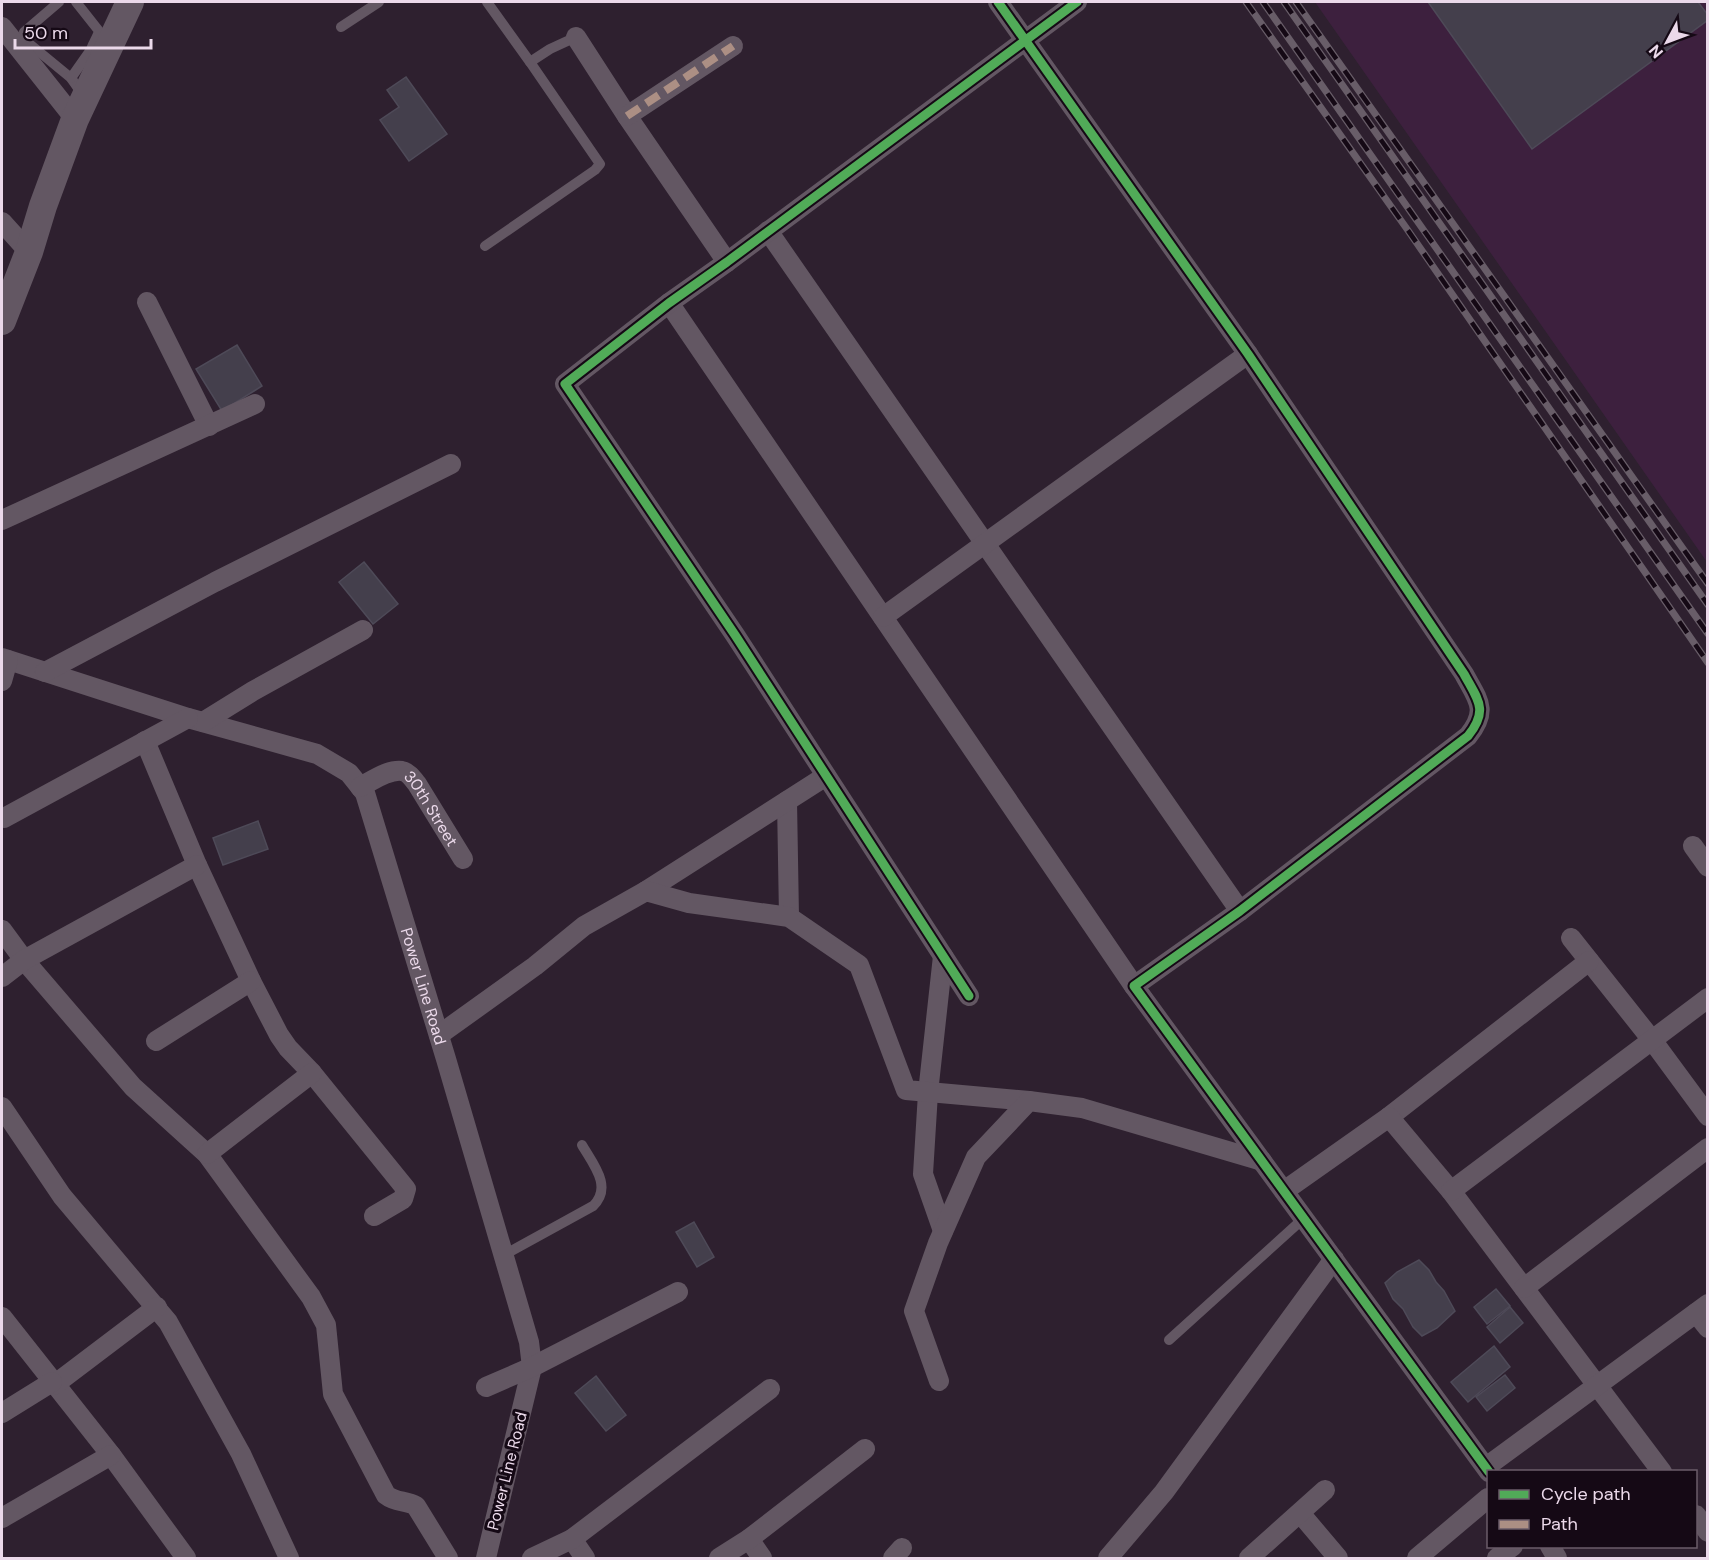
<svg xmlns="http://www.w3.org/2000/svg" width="1709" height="1560" font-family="'DM Sans',sans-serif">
  <rect width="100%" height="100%" fill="#2e202f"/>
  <!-- built -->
  <path fill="#3d203e" d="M1315,2H1707V562Z"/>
  <!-- building -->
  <g fill="#443f4c" stroke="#4e4a58" stroke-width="1.5">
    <path d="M1428,2H1698L1708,15V20L1532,149Z"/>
    <path d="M406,77L447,134L409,161L380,120L399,107L387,90Z"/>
    <path d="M237,345L262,386L222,411L196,369Z"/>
    <path d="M364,562L398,604L373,624L339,582Z"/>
    <path d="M258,821L268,849L223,865L213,838Z"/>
    <path d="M694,1222L714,1257L697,1267L676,1232Z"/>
    <path d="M1419,1260L1429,1270L1436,1282L1444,1291L1455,1311L1437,1328L1422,1336L1413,1327L1403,1309L1393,1299L1385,1283L1397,1272Z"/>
    <path d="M1496,1289L1510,1306L1487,1324L1474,1307Z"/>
    <path d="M1510,1307L1523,1323L1500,1343L1487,1327Z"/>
    <path d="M1494,1346L1510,1367L1468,1402L1451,1382Z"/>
    <path d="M1505,1375L1515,1388L1487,1411L1476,1397Z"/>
    <path d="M596,1376L626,1415L606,1431L575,1393Z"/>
  </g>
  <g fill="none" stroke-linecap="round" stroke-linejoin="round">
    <!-- lane -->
    <g stroke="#635763" stroke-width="10">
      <path d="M59,2L24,32L26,41L71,78L83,95"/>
      <path d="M76,2L99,31C96,43 83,53 96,63"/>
      <path d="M487,2L530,62"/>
      <path d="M341,27L379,2"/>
      <path d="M71,78L90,51"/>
      <path d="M485,246L595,170L600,164L530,62L550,49L576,37"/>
      <path d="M504,1255L593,1206C613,1187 593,1164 582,1145"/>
      <path d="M1169,1340L1304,1218"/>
    </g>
    <!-- street -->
    <g stroke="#635763" stroke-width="20">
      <path d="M998,2L1248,354L1464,674C1478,700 1489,710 1468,736L1240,911L1134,986L1489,1472"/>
      <path d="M2,27L75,119"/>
      <path d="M576,37L627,116L727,262"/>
      <path d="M627,116L733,46"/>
      <path d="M2,222L29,252"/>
      <path d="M768,231L1240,911"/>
      <path d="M147,302L209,426"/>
      <path d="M669,303L1134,986"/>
      <path d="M2,520L255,404"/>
      <path d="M883,617L1248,354"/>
      <path id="s1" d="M2,658L188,718L317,754L349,773L365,793L446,1059L529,1342L532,1367L486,1558"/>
      <path d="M45,672L215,582L451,464"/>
      <path d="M2,681L8,660"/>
      <path d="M203,722L253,691L363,630"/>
      <path d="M145,741L197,865L251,981L279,1035L288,1048L312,1073L406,1189L403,1199L374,1216"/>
      <path id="s2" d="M360,787C372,781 388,769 402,771C408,772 413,779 417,784L463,859"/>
      <path d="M787,801L789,917"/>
      <path d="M4,818L188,718"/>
      <path d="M1693,846L1708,867"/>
      <path d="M646,891L826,776"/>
      <path d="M2,930L24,960L133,1087L207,1154L311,1297L326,1325L333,1394L386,1495C396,1503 406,1500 416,1506L448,1558"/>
      <path d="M1571,938L1652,1040L1708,1116"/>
      <path d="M943,956L928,1093L923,1174L943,1231"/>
      <path d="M2,977L24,960L197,865"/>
      <path d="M969,996L735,635L565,384L669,303L727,262L1077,2"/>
      <path d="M439,1035L535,966L584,926L646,891L689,903L789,917L859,965L906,1090L1029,1101"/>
      <path d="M156,1041L251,981"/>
      <path d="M2,1107L62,1196L168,1322L241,1454L289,1558"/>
      <path d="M1389,1117L1589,961"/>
      <path d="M207,1154L312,1073"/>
      <path d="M1284,1191L1389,1117L1451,1191L1662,1472"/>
      <path d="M1451,1191L1708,998"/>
      <path d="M1524,1288L1708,1148"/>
      <path d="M1696,1313L1708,1328"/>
      <path d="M2,1317L111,1455L186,1558"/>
      <path d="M939,1381L914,1311L938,1243L976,1157L1029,1101L1082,1108L1262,1161"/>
      <path d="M54,1385L157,1307"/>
      <path d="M486,1387L532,1367L678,1292"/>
      <path d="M2,1413L52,1382"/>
      <path d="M1486,1467L1708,1304"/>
      <path d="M1300,1513L1338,1558"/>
      <path d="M1696,1515L1708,1532"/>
      <path d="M2,1518L111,1455"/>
      <path d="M572,1539L585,1558"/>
      <path d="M749,1539L762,1558"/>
      <path d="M1550,1546L1557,1558"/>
      <path d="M532,1558L572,1539L770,1389"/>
      <path d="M719,1558L749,1539L865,1449"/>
      <path d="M893,1558L902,1548"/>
      <path d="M1108,1558L1164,1492L1334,1259"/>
      <path d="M1249,1558L1325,1490"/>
      <path d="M1417,1558L1488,1498"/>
      <path d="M1497,1558L1513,1546"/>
    </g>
    <!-- secondary -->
    <path stroke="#635763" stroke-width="28" d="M2,321L29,252L43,206L75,119L130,2"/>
    <!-- rail casing -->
    <g stroke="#685d68" stroke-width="7">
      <g id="rail">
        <path d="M1246,2L1407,229L1708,663"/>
        <path d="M1263,2L1708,634"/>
        <path d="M1284,2L1708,605"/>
        <path d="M1296,2L1708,584"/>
      </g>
    </g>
    <!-- rail -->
    <use href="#rail" stroke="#150915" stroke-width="4.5" stroke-dasharray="14" stroke-linecap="butt"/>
    <!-- quiet -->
    <path stroke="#ac8f84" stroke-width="8" stroke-dasharray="15 8" stroke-linecap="butt" d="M627,116L733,46"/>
    <!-- cycleway casing -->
    <g stroke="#150915" stroke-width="13">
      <g id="cycleway">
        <path d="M998,2L1248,354L1464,674C1478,700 1489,710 1468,736L1240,911L1134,986L1489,1472"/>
        <path d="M969,996L735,635L565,384L669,303L727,262L1077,2"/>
      </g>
    </g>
    <!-- cycleway -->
    <use href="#cycleway" stroke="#51ab58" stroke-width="9"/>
  </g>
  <g text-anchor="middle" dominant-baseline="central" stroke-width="6" stroke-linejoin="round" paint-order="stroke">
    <!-- street labels -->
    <g font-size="16" fill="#ebd9ea" stroke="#150915">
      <text stroke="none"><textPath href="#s2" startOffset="94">30th Street</textPath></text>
      <text stroke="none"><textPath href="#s1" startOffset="594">Power Line Road</textPath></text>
      <text transform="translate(507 1471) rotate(-76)">Power Line Road</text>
    </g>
  </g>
  <!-- border -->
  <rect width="1709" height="1560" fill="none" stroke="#ebd9ea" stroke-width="6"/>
  <!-- legend -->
  <rect x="1487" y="1470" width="210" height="78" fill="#150915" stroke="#6b5c6a" stroke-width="1.5"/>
  <rect x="1499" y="1490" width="30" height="9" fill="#51ab58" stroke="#6b5c6a" stroke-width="1.5"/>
  <text x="1541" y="1500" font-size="18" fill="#ebd9ea">Cycle path</text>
  <rect x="1499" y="1520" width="30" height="9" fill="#ac8f84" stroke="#6b5c6a" stroke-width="1.5"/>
  <text x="1541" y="1530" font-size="18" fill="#ebd9ea">Path</text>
  <!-- north arrow -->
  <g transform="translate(1667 42) rotate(229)" stroke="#150915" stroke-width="4.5" paint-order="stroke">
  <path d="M0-4.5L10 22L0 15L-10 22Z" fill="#ebd9ea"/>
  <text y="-9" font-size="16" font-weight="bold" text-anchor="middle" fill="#ebd9ea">N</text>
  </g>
  <!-- scale -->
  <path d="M15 39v9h136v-9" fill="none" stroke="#ebd9ea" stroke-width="3"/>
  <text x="24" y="39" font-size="18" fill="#ebd9ea" stroke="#150915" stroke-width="4.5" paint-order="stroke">50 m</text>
</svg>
